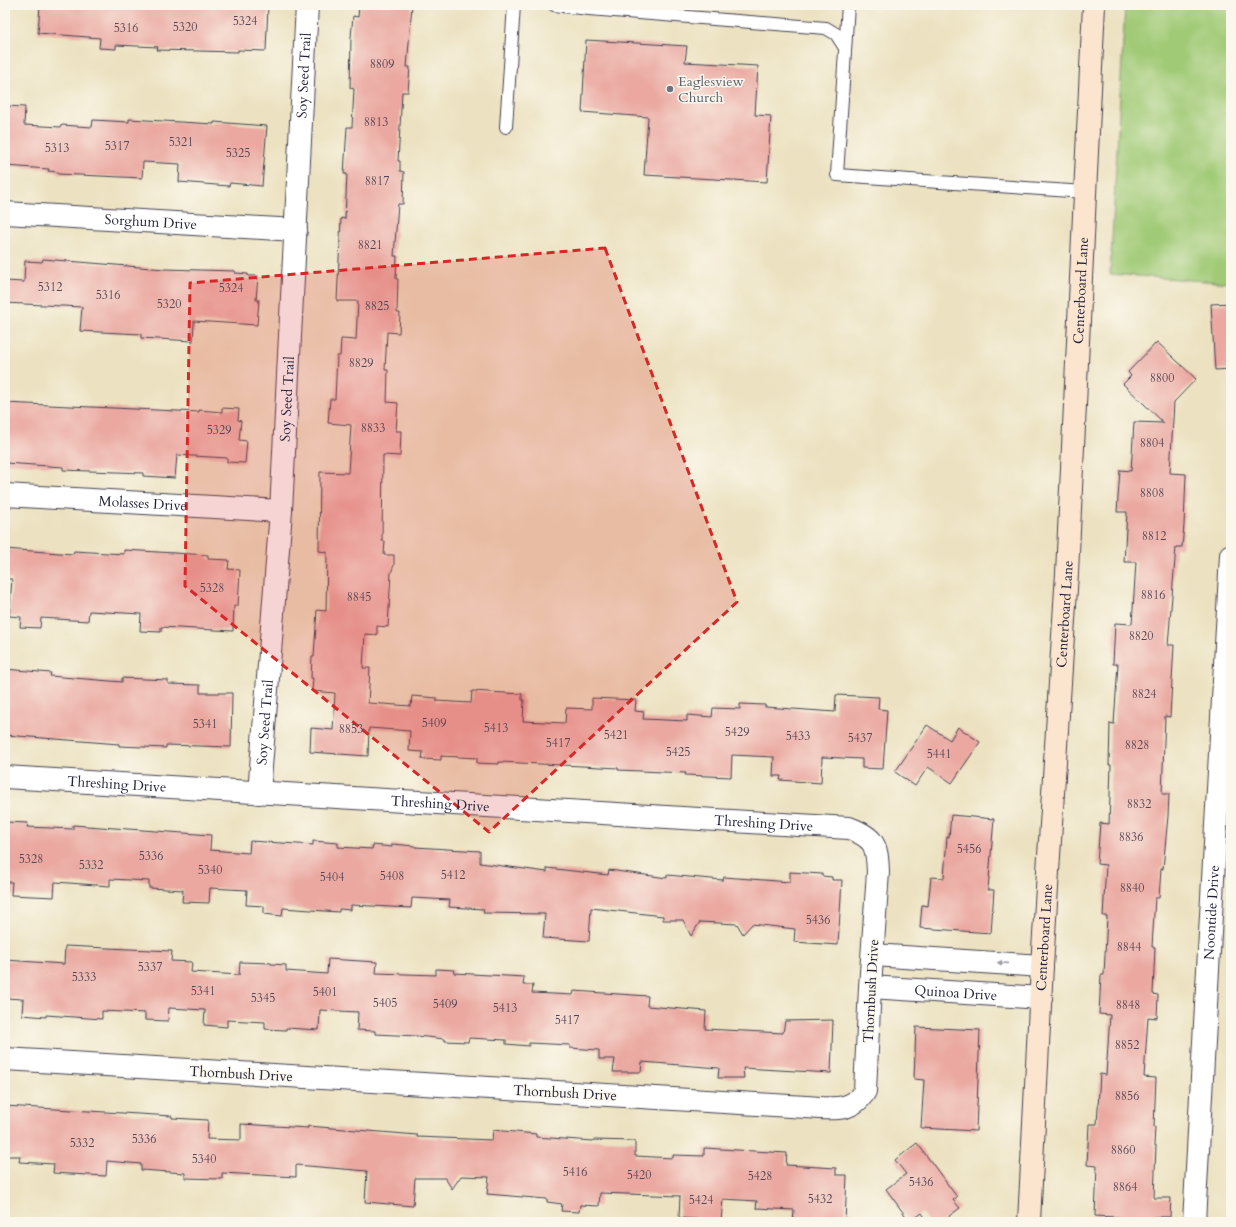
<svg xmlns="http://www.w3.org/2000/svg" width="1236" height="1227" font-family="Cardo,serif">
  <rect width="100%" height="100%" fill="#fbf7ec"/>
  <filter id="ink" filterUnits="userSpaceOnUse"><feTurbulence type="fractalNoise" baseFrequency=".025" numOctaves="2"/><feDisplacementMap in="SourceGraphic" scale="8" xChannelSelector="R" yChannelSelector="G"/><feConvolveMatrix kernelMatrix="1 2 1 2 8 2 1 2 1" color-interpolation-filters="sRGB"/></filter>
  <filter id="wash" filterUnits="userSpaceOnUse"><feTurbulence type="fractalNoise" baseFrequency=".012" numOctaves="4" result="noise"/><feDisplacementMap in="SourceGraphic" scale="16" xChannelSelector="R" yChannelSelector="G"/><feGaussianBlur stdDeviation="0.9" result="paint"/><feColorMatrix in="noise" values="0 0 0 0 0 0 0 0 0 0 0 0 0 0 0 0 0 1.4 0 .05"/><feComposite in="paint" operator="in"/></filter>
  <g filter="url(#wash)">
    <rect width="100%" height="100%" fill="#ece2c1"/>
    <!-- green -->
    <path fill="#a0ca76" stroke="#617658" d="M1125,5H1231V283L1110,274Z"/>
    <g id="blocks">
      <!-- building -->
      <g fill="#eaa8a0">
        <path d="M40,5H94L130,7V5H268L266,51L238,50V52L157,50L158,47L116,45V49L99,48L100,38L38,33Z"/>
        <path d="M359,5H412L407,67H410L408,92H402L398,161H400V171L404,172L403,204H398L394,256H397L396,279H398L397,313H400L399,333L387,332L385,370H388L387,402L398,403L396,431H401L400,456L383,455L382,541H385L384,555H394V565L391,573L388,627L377,626V635L365,634L363,668H370L368,703L411,706L412,696L437,698L436,701L471,703L472,691L522,694V700H524L523,721L565,723L566,708L592,709V698L636,700L635,711L644,712L643,719L687,721V715L712,717L713,708L740,709V704L765,705V707L835,712L836,695L879,697L878,709L887,710L883,769L862,768V759L822,757L821,783L780,780L781,776H773L774,757L732,755L731,777L685,775L686,773L618,770V768L582,766L520,763L499,762V764L477,763V758L441,756V760L422,759L423,752L409,751L410,731L369,728L368,756L310,752L311,728L333,730L335,693L312,691L313,678H311L312,657H314L317,610L326,611L327,552L319,551L320,472L348,473L351,425L328,423L330,399H335L337,356H340L341,339L356,340L358,301H337L341,218L345,219L347,174H344L347,127H352L354,89L350,88L351,37L353,16L358,17Z"/>
        <path d="M586,40L687,46L685,62L758,66L755,115L771,116L767,182L644,175L648,117L582,112Z"/>
        <path d="M5,106L25,107L24,125L61,127V125L92,127L93,120L129,122V119L214,124V122L267,126L262,186L230,183L229,186L179,182L180,164L143,162L142,178L58,174V172L48,171L49,169L5,166Z"/>
        <path d="M43,259L164,269L235,271V273L248,274V276H258L256,300H259L257,325L194,321L193,341L141,338V334L80,331L82,307L5,303V281L24,282L25,261L42,262Z"/>
        <path d="M1231,303V369L1215,370L1211,304Z"/>
        <path d="M1157,342L1196,379L1174,402L1170,473L1186,474L1184,525L1182,547H1176L1168,645H1174L1170,717L1165,716L1162,794H1169L1168,816L1163,869H1161L1159,898H1155L1152,947H1155L1153,994L1158,995L1157,1018L1148,1017L1144,1077L1156,1078L1154,1127H1155L1154,1145H1156L1154,1198H1171L1170,1217H1154L1153,1219L1095,1216L1097,1166L1087,1165L1089,1124H1097L1100,1074L1106,1075L1110,1015L1099,1014L1101,975H1104L1107,916H1103L1106,865L1097,864L1100,823L1109,824L1111,765H1109L1110,723L1114,724L1118,664H1113L1115,623L1132,624L1136,562H1124L1127,512H1117L1120,470L1131,471L1134,422L1164,423L1123,384L1131,376L1128,372Z"/>
        <path d="M5,403L199,412V410L222,412V408L239,409L238,420L241,421L239,440L247,441L245,463L227,462V458L177,455L175,478L143,476V473L63,470V467L5,463Z"/>
        <path d="M5,549L73,554L74,551L124,554V550L208,555V559L229,560L228,569L240,570L238,606H234L233,631L161,627V632L140,631L141,614L89,611L88,621L41,618L40,628L20,627L21,617L9,616L12,579H5Z"/>
        <path d="M5,669L51,673L50,676L122,682V678L168,680V684L200,685V693H232L231,747L166,745V748L119,746V744L5,735Z"/>
        <path d="M927,725L950,740L958,727L980,742L952,783L928,767L915,786L895,772Z"/>
        <path d="M951,815L994,819L988,890H994L991,933L920,928L922,905L928,906L931,877L944,878L947,837H949Z"/>
        <path d="M5,822L28,823L27,827L73,829V825L211,835L210,850L249,853L250,841L313,845V841L338,843V847L372,849L373,845L392,847V844L415,846V847L480,851V863L547,872V868L608,875L609,870L667,878V875L723,880L724,877L790,882V872L822,874V876L832,877V880H842L838,945L794,942L795,929L752,924L743,934L737,924L700,922L691,936L683,920H663V916L591,908L589,941L543,938L545,914L483,913L484,909L449,907L450,900L412,898L411,908L351,905V910L339,909V912L283,908L282,916L264,914V906L246,905L247,890L210,888L209,903L182,902L183,890L149,888V881L110,879V886L55,882L54,897L11,895L12,882H5Z"/>
        <path d="M65,946L172,951L171,961L192,962L191,972L239,975L240,962L271,963V964L286,965V971L327,974L328,959L377,962L376,973L436,975V969L455,970L454,973L524,977L523,985H533L532,993L573,995L574,991L648,996L647,1006L706,1011L705,1029L783,1033L785,1021L833,1020L831,1073L743,1068L744,1078H718L719,1068L642,1062L641,1072H613L615,1059H599V1050L570,1048V1045L529,1043V1046L506,1044V1040L469,1038L468,1042L445,1041V1039L417,1036L375,1034V1031L357,1030L358,1012L320,1010L319,1030L286,1028V1030L265,1029V1022L227,1020V1027L204,1025L205,1010L169,1008L168,1021L145,1020V1013L102,1011V1019L46,1015V1017L22,1015L23,999L5,998V960L64,964Z"/>
        <path d="M916,1027L980,1030L976,1131L921,1128L924,1080L914,1079Z"/>
        <path d="M5,1106L172,1116V1118L208,1120L207,1139L241,1140V1124L308,1128V1126L417,1135V1137L492,1140L493,1130L536,1134V1137L593,1141V1140L635,1141V1156L673,1158V1155L704,1156V1148L787,1153L786,1165L836,1168V1175H847L845,1222H793L794,1210L756,1208L757,1201L723,1199L721,1221L679,1218L680,1196L600,1193L599,1206L580,1205L579,1212L561,1211L562,1204L547,1202V1199L487,1194L489,1177L461,1176L452,1189L445,1178H415L413,1206L365,1202L367,1171L296,1165V1177L222,1173V1179L185,1178V1173L141,1170V1164L107,1161L106,1176L53,1173L54,1164L19,1162L20,1156H5Z"/>
        <path d="M917,1143L957,1197L953,1200L960,1208L941,1222H928L922,1213L910,1222L886,1189L906,1174L895,1160Z"/>
      </g>
    </g>
  </g>
  <g filter="url(#ink)">
    <use href="#blocks" fill-opacity="0" stroke="#403f4f" stroke-width="1"/>
    <g fill="none" stroke-linecap="round" stroke-linejoin="round">
      <!-- lane casing -->
      <g stroke="#403f4f" stroke-width="14">
        <g id="lane">
          <path d="M554,5L589,9L826,28L836,34L845,48"/>
          <path d="M848,5L837,175L1085,192"/>
          <path d="M506,127L514,5"/>
        </g>
      </g>
      <!-- street casing -->
      <g stroke="#403f4f" stroke-width="24">
        <g id="street">
          <path id="s1" d="M5,213L296,230"/>
          <path id="s2" d="M5,495L281,511"/>
          <path id="s3" d="M5,777L849,828C875,838 877,845 878,872L870,987L865,1091C851,1114 829,1108 806,1107L5,1059"/>
          <path id="s4" d="M259,793L281,511L307,5"/>
          <path d="M873,955L1042,966"/>
          <path id="s5" d="M870,987L1041,998"/>
          <path id="s6" d="M1194,1222L1231,555"/>
        </g>
      </g>
      <!-- secondary casing -->
      <g stroke="#403f4f" stroke-width="24">
        <g id="secondary">
          <path id="s7" d="M1029,1222L1042,966L1067,573L1094,5"/>
        </g>
      </g>
      <!-- lane -->
      <use href="#lane" stroke="#fff" stroke-width="12"/>
      <!-- street -->
      <use href="#street" stroke="#fff" stroke-width="22"/>
      <!-- secondary -->
      <use href="#secondary" stroke="#fce5cf" stroke-width="22"/>
    </g>
    <!-- one-way arrows -->
    <defs><path id="oneway-solid" d="M-6-.8H1V-3.2L6.5 0L1 3.2V.8H-6Z"/></defs>
    <use fill="#9c9ca7" href="#oneway-solid" transform="translate(1003 963) rotate(-176)"/>
  </g>
  <!-- marked area -->
  <path fill="#d62828" fill-opacity="0.2" stroke="#d62828" stroke-width="3" stroke-dasharray="8 5" stroke-linejoin="round" d="M605,248L737,602L489,832L185,586L190,283Z"/>
  <!-- markers -->
  <circle fill="#6b7280" stroke="#fbf7ec" stroke-width="1.5" cx="670" cy="89" r="4"/>
  <g text-anchor="middle" dominant-baseline="central" stroke-width="3" stroke-linejoin="round" paint-order="stroke">
    <!-- number labels -->
    <g font-size="12" fill="#544454">
      <text x="245" y="21">5324</text>
      <text x="185" y="27">5320</text>
      <text x="126" y="28">5316</text>
      <text x="382" y="64">8809</text>
      <text x="376" y="122">8813</text>
      <text x="181" y="142">5321</text>
      <text x="117" y="146">5317</text>
      <text x="57" y="148">5313</text>
      <text x="238" y="153">5325</text>
      <text x="377" y="181">8817</text>
      <text x="370" y="245">8821</text>
      <text x="50" y="287">5312</text>
      <text x="231" y="288">5324</text>
      <text x="108" y="295">5316</text>
      <text x="169" y="304">5320</text>
      <text x="377" y="306">8825</text>
      <text x="361" y="363">8829</text>
      <text x="1162" y="378">8800</text>
      <text x="373" y="428">8833</text>
      <text x="219" y="430">5329</text>
      <text x="1152" y="443">8804</text>
      <text x="1152" y="493">8808</text>
      <text x="1154" y="536">8812</text>
      <text x="212" y="588">5328</text>
      <text x="1153" y="595">8816</text>
      <text x="359" y="597">8845</text>
      <text x="1141" y="636">8820</text>
      <text x="1144" y="694">8824</text>
      <text x="434" y="723">5409</text>
      <text x="205" y="724">5341</text>
      <text x="496" y="728">5413</text>
      <text x="351" y="729">8853</text>
      <text x="737" y="732">5429</text>
      <text x="616" y="735">5421</text>
      <text x="798" y="736">5433</text>
      <text x="860" y="738">5437</text>
      <text x="558" y="743">5417</text>
      <text x="1137" y="745">8828</text>
      <text x="678" y="752">5425</text>
      <text x="939" y="754">5441</text>
      <text x="1139" y="804">8832</text>
      <text x="1131" y="837">8836</text>
      <text x="969" y="849">5456</text>
      <text x="151" y="856">5336</text>
      <text x="31" y="859">5328</text>
      <text x="91" y="865">5332</text>
      <text x="210" y="870">5340</text>
      <text x="453" y="875">5412</text>
      <text x="392" y="876">5408</text>
      <text x="332" y="877">5404</text>
      <text x="1132" y="888">8840</text>
      <text x="818" y="920">5436</text>
      <text x="1129" y="947">8844</text>
      <text x="150" y="967">5337</text>
      <text x="84" y="977">5333</text>
      <text x="203" y="991">5341</text>
      <text x="325" y="992">5401</text>
      <text x="263" y="998">5345</text>
      <text x="385" y="1003">5405</text>
      <text x="445" y="1004">5409</text>
      <text x="1128" y="1005">8848</text>
      <text x="505" y="1008">5413</text>
      <text x="567" y="1020">5417</text>
      <text x="1127" y="1045">8852</text>
      <text x="1127" y="1096">8856</text>
      <text x="144" y="1139">5336</text>
      <text x="82" y="1143">5332</text>
      <text x="1123" y="1150">8860</text>
      <text x="204" y="1159">5340</text>
      <text x="575" y="1172">5416</text>
      <text x="639" y="1175">5420</text>
      <text x="760" y="1176">5428</text>
      <text x="921" y="1182">5436</text>
      <text x="1125" y="1187">8864</text>
      <text x="820" y="1199">5432</text>
      <text x="701" y="1200">5424</text>
    </g>
    <!-- street labels -->
    <g font-size="14" fill="#22223b" stroke="#fbf7ec">
      <text stroke="none"><textPath href="#s4" startOffset="719">Soy Seed Trail</textPath></text>
      <text stroke="none"><textPath href="#s1" startOffset="146">Sorghum Drive</textPath></text>
      <text stroke="none"><textPath href="#s7" startOffset="933">Centerboard Lane</textPath></text>
      <text stroke="none"><textPath href="#s4" startOffset="395">Soy Seed Trail</textPath></text>
      <text stroke="none"><textPath href="#s2" startOffset="138">Molasses Drive</textPath></text>
      <text stroke="none"><textPath href="#s7" startOffset="609">Centerboard Lane</textPath></text>
      <text stroke="none"><textPath href="#s4" startOffset="71">Soy Seed Trail</textPath></text>
      <text stroke="none"><textPath href="#s3" startOffset="112">Threshing Drive</textPath></text>
      <text stroke="none"><textPath href="#s3" startOffset="436">Threshing Drive</textPath></text>
      <text stroke="none"><textPath href="#s3" startOffset="760">Threshing Drive</textPath></text>
      <text stroke="none"><textPath href="#s6" startOffset="310">Noontide Drive</textPath></text>
      <text stroke="none"><textPath href="#s7" startOffset="285">Centerboard Lane</textPath></text>
      <text transform="translate(871 991) rotate(-87)">Thornbush Drive</text>
      <text stroke="none"><textPath href="#s5" startOffset="86">Quinoa Drive</textPath></text>
      <text transform="translate(241 1074) rotate(3)">Thornbush Drive</text>
      <text transform="translate(565 1093) rotate(3)">Thornbush Drive</text>
    </g>
    <!-- worship labels -->
    <g font-size="14" fill="#5b616d" stroke="#fbf7ec" text-anchor="start">
      <text x="678" y="81">Eaglesview<tspan x="678" dy="16">Church</tspan></text>
    </g>
  </g>
  <!-- margin -->
  <rect width="1236" height="1227" fill="none" stroke="#fbf7ec" stroke-width="20"/>
</svg>
